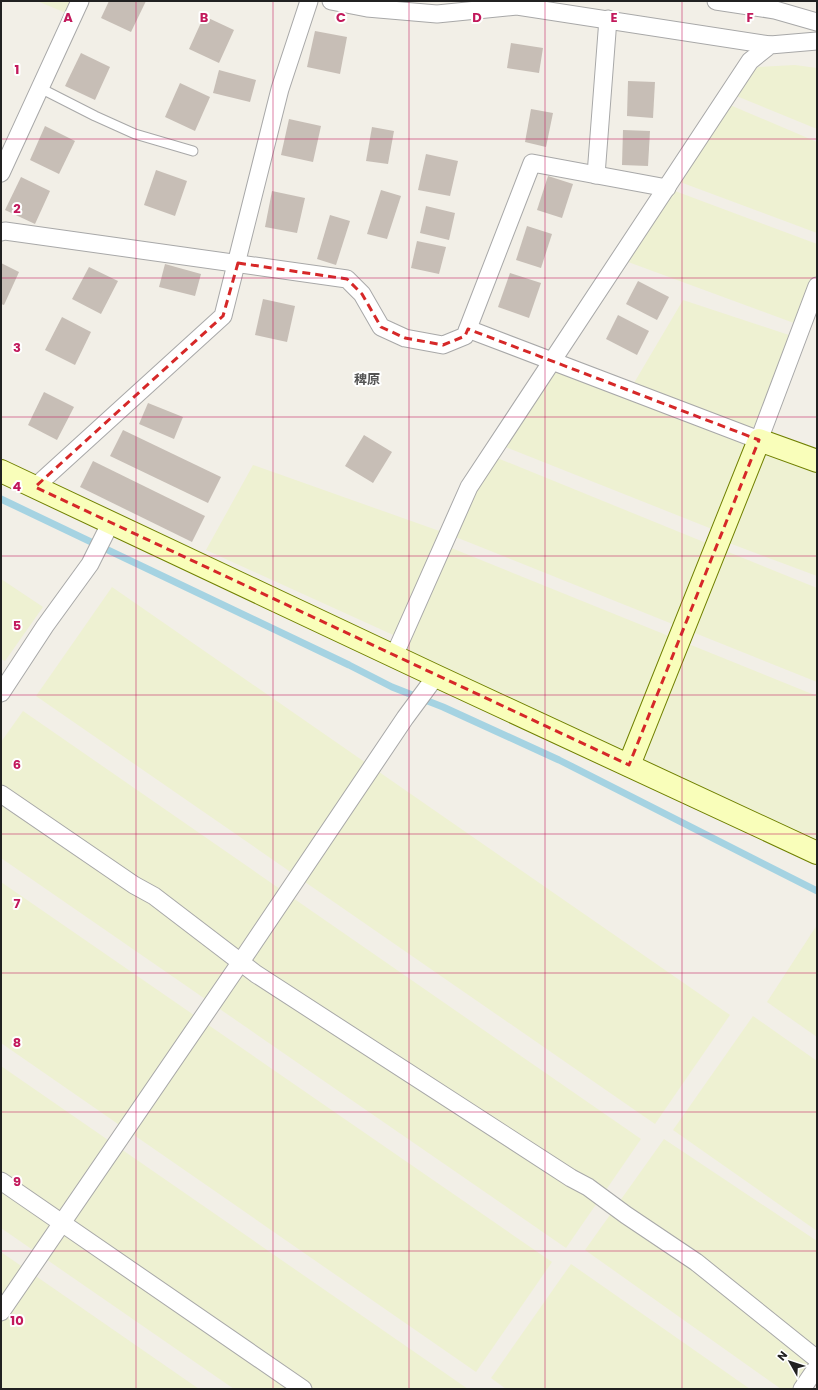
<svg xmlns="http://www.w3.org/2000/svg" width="818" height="1390" font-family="Poppins,'Noto Sans JP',sans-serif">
  <rect width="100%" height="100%" fill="#f2efe7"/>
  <!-- farmland -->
  <g fill="#eef1d2">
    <path d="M37,1H73L66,13Z"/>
    <path d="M795,65L817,68V129L729,93L758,67Z"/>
    <path d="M723,102L817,142V233L672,179Z"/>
    <path d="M667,188L817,244V286L802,326L620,259Z"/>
    <path d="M683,300L798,338L749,436L722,533L498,444L553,361L634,383Z"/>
    <path d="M768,443L817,461V576L729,543Z"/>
    <path d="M490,455L817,588V682L448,534L444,545L817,696V843L394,656L402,639L206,550L253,465L448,534Z"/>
    <path d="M1,579L43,607L5,661L1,659Z"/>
    <path d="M112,587L730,1015L655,1124L36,696Z"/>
    <path d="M23,711L641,1139L566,1248L1,858V742Z"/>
    <path d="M1,882L552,1262L476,1372L1,1043Z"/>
    <path d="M817,925V1037L767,1002Z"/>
    <path d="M753,1016L817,1061V1231L673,1130Z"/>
    <path d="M1,1066L468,1389H234L1,1228Z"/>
    <path d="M664,1139L817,1241V1365L801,1389H781L585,1250Z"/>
    <path d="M1,1252L199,1389H1Z"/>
    <path d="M571,1264L750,1389H506L491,1378Z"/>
  </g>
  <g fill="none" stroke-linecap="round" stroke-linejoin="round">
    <!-- stream -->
    <path stroke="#a5d3e2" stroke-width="7" d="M1,499L349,665L392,687L443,707L559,760L817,891"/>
  </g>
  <!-- building -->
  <g fill="#c7beb6">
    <path d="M109,1H146L131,32L101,18Z"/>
    <path d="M204,16L234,30L219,63L189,49Z"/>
    <path d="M315,31L347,37L340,74L307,67Z"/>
    <path d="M511,43L543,48L539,73L507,68Z"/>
    <path d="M81,53L110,67L95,100L65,86Z"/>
    <path d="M219,70L256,80L250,102L213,93Z"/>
    <path d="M628,81L655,82L653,118L627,116Z"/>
    <path d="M180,83L210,97L195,131L165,117Z"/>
    <path d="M531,109L553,113L546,147L525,142Z"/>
    <path d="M289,119L321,126L313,162L281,155Z"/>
    <path d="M45,126L75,141L59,174L30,160Z"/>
    <path d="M372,127L394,131L388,164L366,161Z"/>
    <path d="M623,130L650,131L648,166L622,165Z"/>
    <path d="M426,154L458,161L450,196L418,190Z"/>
    <path d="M156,170L187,181L175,216L144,205Z"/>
    <path d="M548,176L573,184L562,218L537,210Z"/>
    <path d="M21,177L50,191L35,224L5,210Z"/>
    <path d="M381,190L401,196L387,239L367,234Z"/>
    <path d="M272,191L305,198L297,233L265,227Z"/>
    <path d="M426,206L455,213L449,240L420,233Z"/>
    <path d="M330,215L350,221L336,265L317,259Z"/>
    <path d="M527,226L552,234L541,268L516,260Z"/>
    <path d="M417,241L446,247L439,274L411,268Z"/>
    <path d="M1,263L19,272L4,305L1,304Z"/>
    <path d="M165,264L201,274L195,296L159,287Z"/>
    <path d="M89,267L118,281L101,314L72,299Z"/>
    <path d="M510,273L541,283L529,318L498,307Z"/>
    <path d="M638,281L669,297L657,320L626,304Z"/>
    <path d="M263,299L295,306L287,342L255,335Z"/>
    <path d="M618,315L649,331L637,355L606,339Z"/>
    <path d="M62,317L91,332L75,365L45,350Z"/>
    <path d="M44,392L74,407L57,440L28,425Z"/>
    <path d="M148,403L183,417L174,439L139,424Z"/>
    <path d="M123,430L221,477L208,503L110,456Z"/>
    <path d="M364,435L392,452L373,483L345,466Z"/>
    <path d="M93,461L205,516L192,542L80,487Z"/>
  </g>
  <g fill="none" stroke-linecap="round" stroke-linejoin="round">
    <!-- lane casing -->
    <g stroke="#a8a8a8" stroke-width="11">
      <path id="lane" d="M40,88L95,116L135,134L193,151"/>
    </g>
    <!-- street casing -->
    <g stroke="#a8a8a8" stroke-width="19">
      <g id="street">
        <path d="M331,1L367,8L437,14L517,6L770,45"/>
        <path d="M716,1L775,10L817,22"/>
        <path d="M1,173L80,1"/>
        <path d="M596,175L608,19"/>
        <path d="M1,232L5,231L347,279L362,294L381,327L405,338L443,345L465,336L532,163L667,188"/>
        <path d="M468,329L759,440L817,286"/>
        <path d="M35,487L223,316L280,89L309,1"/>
        <path d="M394,656L469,487L750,61L770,45L817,41"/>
        <path d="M1,693L45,626L90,564L111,522"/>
        <path d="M1,794L134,885L154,896L256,974L571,1178L588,1187L626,1215L696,1262L817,1359"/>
        <path d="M1,1181L303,1389"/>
        <path d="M1,1312L240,963L405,718L436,676"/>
        <path d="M802,1389L817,1367"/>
      </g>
    </g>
    <!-- secondary casing -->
    <g stroke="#708000" stroke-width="24">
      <g id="secondary">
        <path d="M1,471L436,676L817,853"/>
        <path d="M629,765L759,440L817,461"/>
      </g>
    </g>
    <!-- lane -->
    <use href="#lane" stroke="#fff" stroke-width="9"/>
    <!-- street -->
    <use href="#street" stroke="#fff" stroke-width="17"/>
    <!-- secondary -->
    <use href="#secondary" stroke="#f9feba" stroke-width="22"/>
  </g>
  <!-- marked area -->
  <path fill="none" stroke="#d62828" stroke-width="3" stroke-dasharray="8 5" stroke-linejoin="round" d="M238,263L347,279L362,294L381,327L405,338L443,345L465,336L468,329L759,440L629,765L35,487L223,316Z"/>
  <!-- grid -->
  <path fill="none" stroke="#c2185b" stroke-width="1" stroke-opacity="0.55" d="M136,1V1389M273,1V1389M409,1V1389M545,1V1389M682,1V1389M1,139H817M1,278H817M1,417H817M1,556H817M1,695H817M1,834H817M1,973H817M1,1112H817M1,1251H817"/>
  <g text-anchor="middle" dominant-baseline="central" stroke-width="4" stroke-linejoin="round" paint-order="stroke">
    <!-- quarter labels -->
    <g font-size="13" font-weight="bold" fill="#545454" stroke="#fff">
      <text x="367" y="379">稗原</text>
    </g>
  </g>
  <g font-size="13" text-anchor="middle" font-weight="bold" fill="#c2185b" stroke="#fff" stroke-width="4" stroke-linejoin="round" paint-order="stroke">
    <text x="68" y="22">A</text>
    <text x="204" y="22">B</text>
    <text x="341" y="22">C</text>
    <text x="477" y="22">D</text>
    <text x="614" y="22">E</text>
    <text x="750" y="22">F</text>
    <text x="17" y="74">1</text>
    <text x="17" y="213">2</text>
    <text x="17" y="352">3</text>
    <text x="17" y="491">4</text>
    <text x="17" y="630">5</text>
    <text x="17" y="769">6</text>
    <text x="17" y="908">7</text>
    <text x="17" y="1047">8</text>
    <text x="17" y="1186">9</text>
    <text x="17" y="1325">10</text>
  </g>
  <!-- border -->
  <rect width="818" height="1390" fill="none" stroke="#212121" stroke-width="4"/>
  <!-- north arrow -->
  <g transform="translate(790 1362) rotate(309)" stroke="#ffffff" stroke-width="3" paint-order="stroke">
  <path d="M0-3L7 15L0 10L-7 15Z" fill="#212121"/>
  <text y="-6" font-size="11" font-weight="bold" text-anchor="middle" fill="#212121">N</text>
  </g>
</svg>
